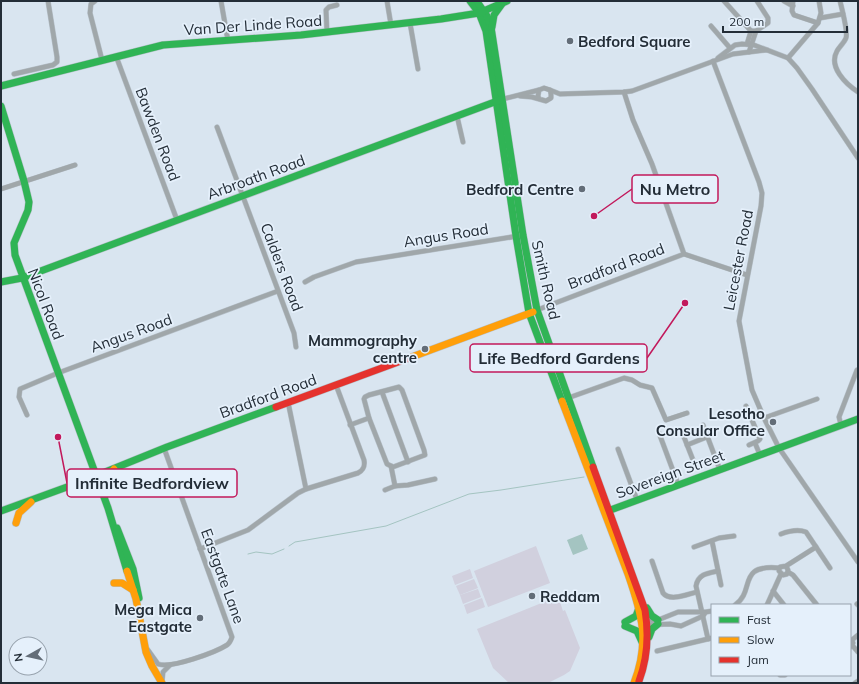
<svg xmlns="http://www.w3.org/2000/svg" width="859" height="684" font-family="Mulish,sans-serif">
  <rect width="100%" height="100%" fill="#d9e5f0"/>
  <!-- green -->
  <g fill="#d1d0de">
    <path d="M536,546L550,583L488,607L474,571Z"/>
    <path d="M470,569L473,578L455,585L452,576Z"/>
    <path d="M474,579L478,588L460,595L456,586Z"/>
    <path d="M478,589L481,597L463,604L460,595Z"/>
    <path d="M482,598L485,607L467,614L464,605Z"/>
    <path d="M554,598L560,602L563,611L565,610L580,648L570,671L564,675L548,683H509L493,668L477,629Z"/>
  </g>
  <!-- water -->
  <path fill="#a4c4c1" d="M582,534L588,549L573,555L567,540Z"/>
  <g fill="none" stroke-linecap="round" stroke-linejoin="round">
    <!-- stream -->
    <g stroke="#a4c4c1" stroke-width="1">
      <path d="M289,546L295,542L301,541L386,526L469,494L501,490L584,477"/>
      <path d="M248,554L256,552L272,554L284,549"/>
    </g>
    <!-- street casing -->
    <g stroke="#b6c0c9" stroke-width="5.5">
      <g id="street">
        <path d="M95,1L91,4L90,13L102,60"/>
        <path d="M221,1L228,41"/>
        <path d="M387,1L391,25"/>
        <path d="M724,1L751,31"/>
        <path d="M784,1L793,6"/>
        <path d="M793,1L792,11L794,15L818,23"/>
        <path d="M840,1C842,9 848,32 846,38C844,43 839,47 837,51C828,67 846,84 858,92"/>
        <path d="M820,18L843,14"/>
        <path d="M410,23L418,69"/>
        <path d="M711,26L730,48"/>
        <path d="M751,31H756L768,23V18L757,1"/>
        <path d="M327,33L326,10L329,7L337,5"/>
        <path d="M747,44L751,31"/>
        <path d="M749,52L756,31"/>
        <path d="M116,56L177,220"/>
        <path d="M718,58L735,45L742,44L754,45L788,58L797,68L812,89L858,158"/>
        <path d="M788,58L818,23L821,13L819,1"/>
        <path d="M713,61L759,182L762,193L761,206L739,321L752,390L764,418L779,448L858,562"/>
        <path d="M14,74L53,65L57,62V57L48,1"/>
        <path d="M550,90L560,94L624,92L632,91L733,54L767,50"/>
        <path d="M624,92L633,120L652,164L684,254"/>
        <path d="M520,96L532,97L546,101L551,98V94L550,90L544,88L539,90L538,96L539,99"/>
        <path d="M503,99L539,90"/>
        <path d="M457,116L463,142"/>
        <path d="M217,127L294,333L296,347"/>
        <path d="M1,189L75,165"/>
        <path d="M305,282L314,277L356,262L518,236"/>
        <path d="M537,310L684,254L747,275"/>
        <path d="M399,387L402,390L424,450L425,455L393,467L387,464L369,418L364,399L365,397L369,395Z"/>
        <path d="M382,392L408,462"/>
        <path d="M568,398L624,378L632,380L640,385L652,388L666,420L687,413"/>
        <path d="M288,402L306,489"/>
        <path d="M746,406L760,439L758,441L749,445"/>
        <path d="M27,415L19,397L20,389L58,373L278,291"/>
        <path d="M764,418L817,399"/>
        <path d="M350,425L369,418"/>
        <path d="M703,425L720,470"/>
        <path d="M841,425L839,417L857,370"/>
        <path d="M682,432L695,465"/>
        <path d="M659,433L678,484"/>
        <path d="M755,443L760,455"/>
        <path d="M687,445L707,437"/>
        <path d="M618,449L637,500"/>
        <path d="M391,466L395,486"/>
        <path d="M385,490L395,486L408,485L435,479"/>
        <path d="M781,534C789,531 798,529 806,532L830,568"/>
        <path d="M712,541L721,585"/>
        <path d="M694,547L719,538L734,536"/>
        <path d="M200,549L248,530L298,493L306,489L358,473C364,470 365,466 364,460L336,385"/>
        <path d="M652,561L663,593C670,602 688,594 697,592"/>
        <path d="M786,566L788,570L787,574L783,575L779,571L780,567L786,566L816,547"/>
        <path d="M788,572L793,575L817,605"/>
        <path d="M773,591L784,605"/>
        <path d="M857,604L858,605"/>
        <path d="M735,605C756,591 736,564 779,568"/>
        <path d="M767,605L781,574"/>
        <path d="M645,621L658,620L678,612H706L712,611"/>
        <path d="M646,625L670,624L681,626L703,616L705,613"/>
        <path d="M708,639L696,586C698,574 708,573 718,571"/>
        <path d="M852,645L858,652"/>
        <path d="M850,647L853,643L852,640L858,635"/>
        <path d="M148,650L158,664C171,669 216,652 227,645C230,643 231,640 232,637L164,448"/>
        <path d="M657,651L712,638"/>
        <path d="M780,675H785"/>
        <path d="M162,682L163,672L170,665"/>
        <path d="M855,683L858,681"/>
      </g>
    </g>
    <!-- fast casing -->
    <g stroke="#b6c0c9" stroke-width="8">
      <g id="fast">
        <path d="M470,1L479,13L486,31L516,236L529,313L562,401"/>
        <path d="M478,3L487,16L491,27L523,235L537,310L593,467"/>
        <path d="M492,27L494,15L502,4"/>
        <path d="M1,86L163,45L301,35L441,19L479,13L507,1"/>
        <path d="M1,106L24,181L29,202L28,210L14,243L15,255L108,508L127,571"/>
        <path d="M1,282L22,278L500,100"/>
        <path d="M81,482L94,486L101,490"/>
        <path d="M1,511L78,483L167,447L276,407"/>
        <path d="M605,512L858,419"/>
        <path d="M117,528L133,569L139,598"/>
        <path d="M647,608L652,616L658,620"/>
        <path d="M625,622L636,616L639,608"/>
        <path d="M625,626L637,631L642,642"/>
        <path d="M649,637L652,629L658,624"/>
      </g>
    </g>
    <!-- slow casing -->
    <g stroke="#b6c0c9" stroke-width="8">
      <g id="slow">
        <path d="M409,358L533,312"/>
        <path d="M562,401L628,574C642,614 650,642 634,683"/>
        <path d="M103,491L105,479L114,469"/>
        <path d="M16,523L19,513L31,502"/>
        <path d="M127,571L136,599L146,652L152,666L162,683"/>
        <path d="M114,583H122L133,590"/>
      </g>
    </g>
    <!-- jam casing -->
    <g stroke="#b6c0c9" stroke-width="8">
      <g id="jam">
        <path d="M276,407L409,358"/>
        <path d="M593,467L645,610C649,635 648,657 639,681"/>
      </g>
    </g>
    <!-- street -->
    <use href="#street" stroke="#a0a7aa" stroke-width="4.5"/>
    <!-- fast -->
    <use href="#fast" stroke="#30b455" stroke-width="7"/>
    <!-- slow -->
    <use href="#slow" stroke="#ff9f0a" stroke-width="7"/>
    <!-- jam -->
    <use href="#jam" stroke="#e5322d" stroke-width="7"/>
  </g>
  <!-- markers -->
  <g fill="#636d78" stroke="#e5f0fb" stroke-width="1.5">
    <circle cx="570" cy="41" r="4"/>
    <circle cx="582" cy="189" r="4"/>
    <circle cx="425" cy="349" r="4"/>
    <circle cx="773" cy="422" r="4"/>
    <circle cx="532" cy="596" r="4"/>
    <circle cx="200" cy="618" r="4"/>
  </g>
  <g text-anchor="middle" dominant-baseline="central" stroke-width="3.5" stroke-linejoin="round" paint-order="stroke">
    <!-- street labels -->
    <g font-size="15" fill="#232d37" stroke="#e5f0fb">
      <text transform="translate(253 25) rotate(-4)">Van Der Linde Road</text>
      <text transform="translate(158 134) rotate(69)">Bawden Road</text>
      <text transform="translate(256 177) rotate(-20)">Arbroath Road</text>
      <text transform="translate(446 235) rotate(-9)">Angus Road</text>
      <text transform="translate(738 260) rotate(-79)">Leicester Road</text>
      <text transform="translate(616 266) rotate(-21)">Bradford Road</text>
      <text transform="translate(282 267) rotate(69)">Calders Road</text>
      <text transform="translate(546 280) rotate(77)">Smith Road</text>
      <text transform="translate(46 304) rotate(69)">Nicol Road</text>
      <text transform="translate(131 333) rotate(-20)">Angus Road</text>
      <text transform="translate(268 396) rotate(-20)">Bradford Road</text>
      <text transform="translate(670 474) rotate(-20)">Sovereign Street</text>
      <text transform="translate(223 576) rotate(70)">Eastgate Lane</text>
    </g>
    <!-- poi labels -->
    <g font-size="15" font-weight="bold" fill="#232d37" stroke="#e5f0fb" text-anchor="end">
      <text x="578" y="41" text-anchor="start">Bedford Square</text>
      <text x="574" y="189">Bedford Centre</text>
      <text x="417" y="340">Mammography<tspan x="417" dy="17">centre</tspan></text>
      <text x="765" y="413">Lesotho<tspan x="765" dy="17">Consular Office</tspan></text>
      <text x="540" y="596" text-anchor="start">Reddam</text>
      <text x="192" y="609">Mega Mica<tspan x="192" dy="17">Eastgate</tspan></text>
    </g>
  </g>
  <!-- callouts -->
  <path fill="none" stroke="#c2185b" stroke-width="1.5" d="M594 216L632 189M685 303L647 358M58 437L67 483"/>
  <g fill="#c2185b" stroke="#e5f0fb" stroke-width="1.5">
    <circle cx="594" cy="216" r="4"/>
    <circle cx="685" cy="303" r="4"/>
    <circle cx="58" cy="437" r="4"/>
  </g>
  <g fill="#e5f0fb" stroke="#c2185b" stroke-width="1.5">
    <rect x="632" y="175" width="86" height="28" rx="4"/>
    <rect x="470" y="344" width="177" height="28" rx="4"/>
    <rect x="67" y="469" width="170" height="28" rx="4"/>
  </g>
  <g font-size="16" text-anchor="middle" font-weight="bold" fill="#232d37">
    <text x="675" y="195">Nu Metro</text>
    <text x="559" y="364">Life Bedford Gardens</text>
    <text x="152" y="489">Infinite Bedfordview</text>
  </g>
  <!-- border -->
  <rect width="859" height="684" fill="none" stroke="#232d37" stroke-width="4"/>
  <!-- legend -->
  <rect x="711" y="604" width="140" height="72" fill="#e5f0fb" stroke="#97a2ad"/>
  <rect x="719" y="617" width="20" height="6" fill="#30b455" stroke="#97a2ad"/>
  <text x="747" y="624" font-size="12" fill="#232d37">Fast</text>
  <rect x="719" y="637" width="20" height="6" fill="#ff9f0a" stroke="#97a2ad"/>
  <text x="747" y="644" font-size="12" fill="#232d37">Slow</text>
  <rect x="719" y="657" width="20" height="6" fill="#e5322d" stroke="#97a2ad"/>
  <text x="747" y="664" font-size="12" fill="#232d37">Jam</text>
  <!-- north arrow -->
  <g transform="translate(28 656) rotate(262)"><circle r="19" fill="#e5f0fb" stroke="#97a2ad"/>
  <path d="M0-3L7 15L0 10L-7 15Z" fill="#636d78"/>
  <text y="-6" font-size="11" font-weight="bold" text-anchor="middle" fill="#232d37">N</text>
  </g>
  <!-- scale -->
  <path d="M723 26v6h124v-6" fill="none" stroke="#232d37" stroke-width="2"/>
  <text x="729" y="26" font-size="12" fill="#232d37" stroke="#e5f0fb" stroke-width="3" paint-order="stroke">200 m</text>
</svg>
